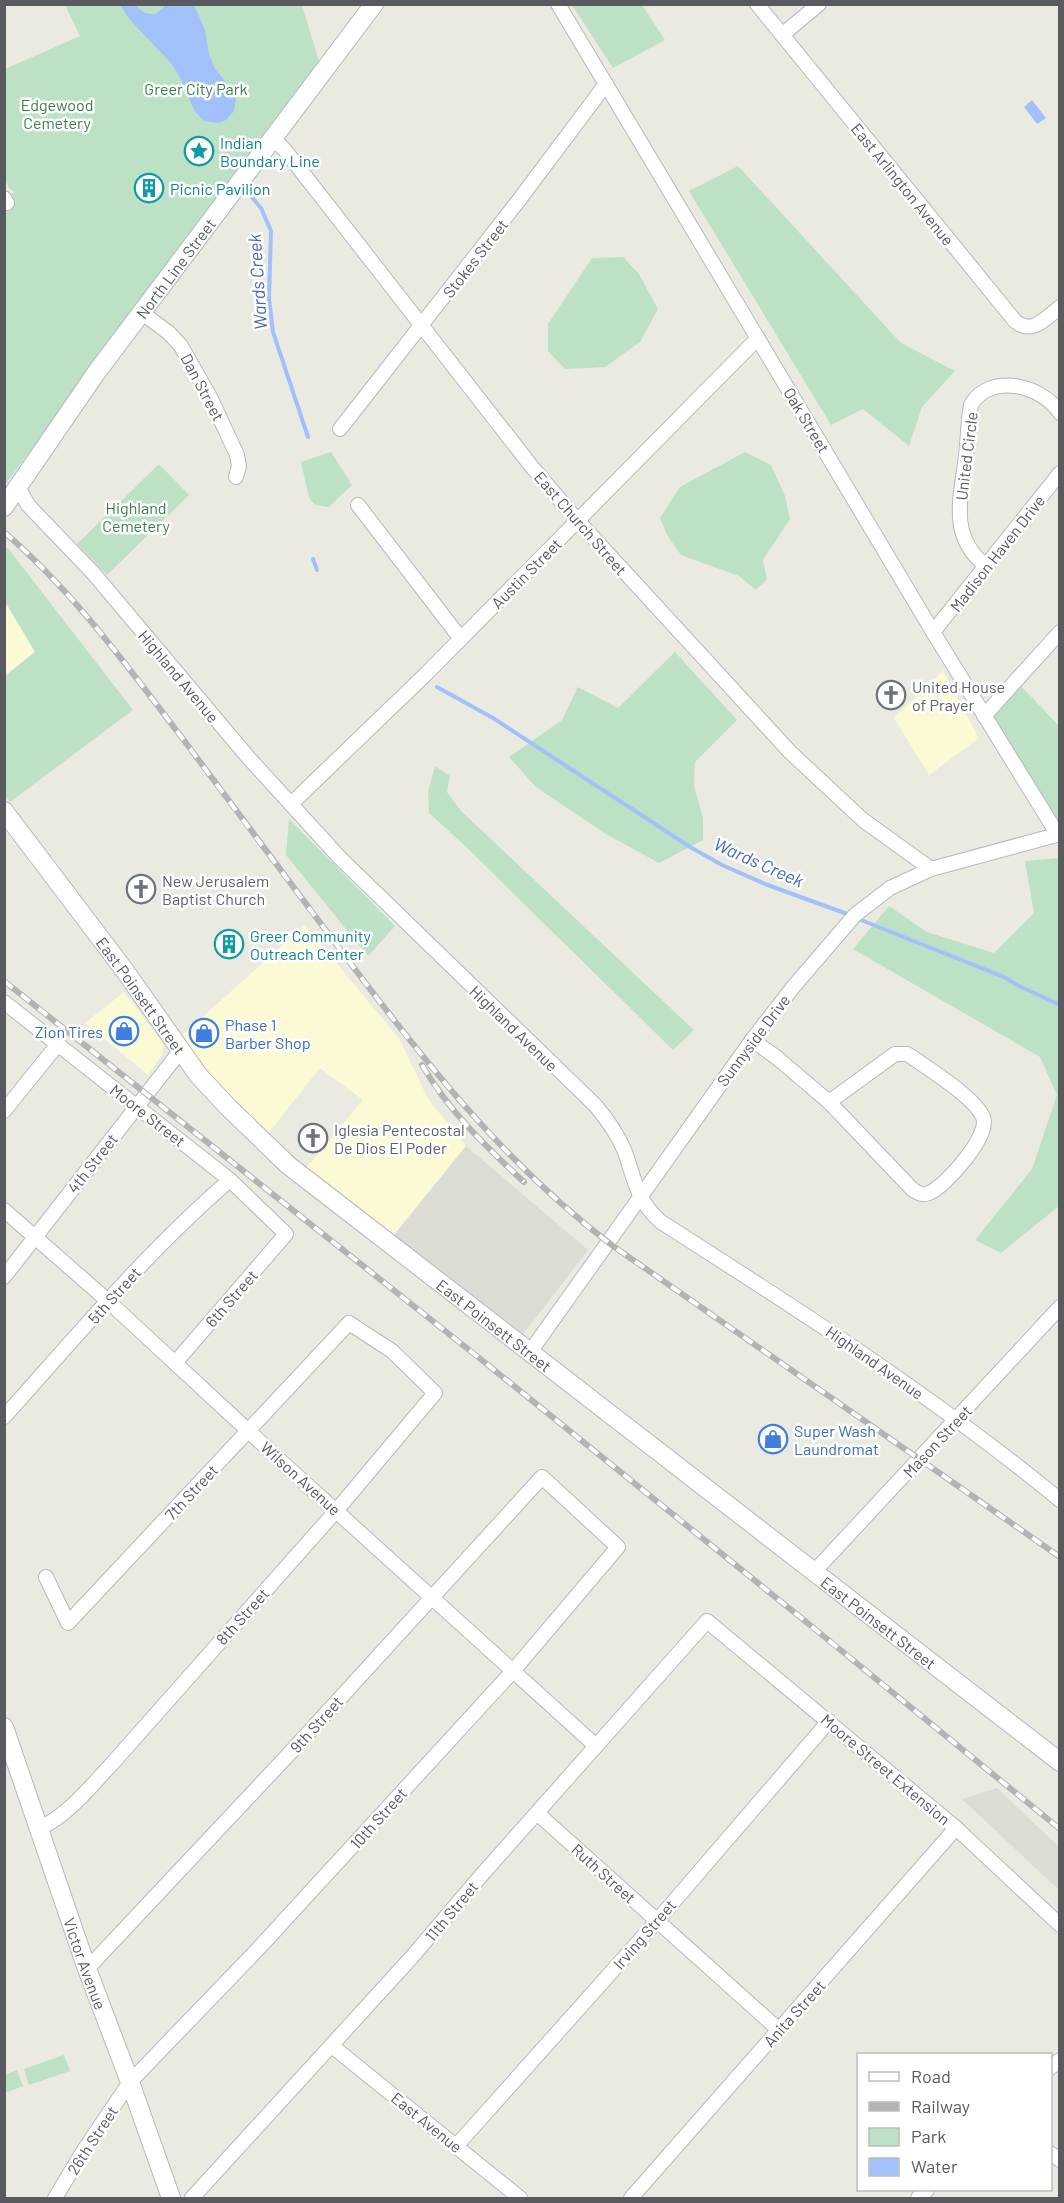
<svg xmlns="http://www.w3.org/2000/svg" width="1064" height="2203" font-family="Barlow,sans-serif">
  <rect width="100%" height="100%" fill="#ebeae0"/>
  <!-- commercial -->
  <g fill="#fbfad4">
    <path d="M4,601L35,652L5,676H4Z"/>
    <path d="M943,671L979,738L929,775L894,718Z"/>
    <path d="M305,925L400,1040L428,1099L466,1146L394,1235L306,1168L363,1100L320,1068L266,1136L208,1075L179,1038Z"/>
    <path d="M124,992L163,1043L162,1055L148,1075L85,1023Z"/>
  </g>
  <!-- industrial -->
  <g fill="#dcdbd4">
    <path d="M466,1146L588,1250L521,1337L394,1235Z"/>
    <path d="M997,1788L1059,1847V1890L962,1799Z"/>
  </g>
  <!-- green -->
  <g fill="#bde1c5">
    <path d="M65,5H302L319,61L5,485L4,198L15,192L9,188L5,179V69L80,36Z"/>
    <path d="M572,5H642L665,40L613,68Z"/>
    <path d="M738,166L901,343L955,371L922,407L909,446L863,409L831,425L689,191Z"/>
    <path d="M623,257L639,274L658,309L640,342L605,367L565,369L548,351V324L592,258Z"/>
    <path d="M331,452L352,485L329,507L315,505L309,498L301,462Z"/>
    <path d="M745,452L771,465L785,496L790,519L763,560L767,579L756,590L739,576L681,555L667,535L660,518L680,487Z"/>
    <path d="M159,464L189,495L107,575L77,544Z"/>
    <path d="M7,547L133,710L10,802L4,794L5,676L35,652L5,601L4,550Z"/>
    <path d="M675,652L737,720L695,762L694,786L703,818V840L659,863L604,833L536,787L509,757L562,720L578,687L618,708Z"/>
    <path d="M1020,685L1059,726V823L1053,819L990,716Z"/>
    <path d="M435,766L450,776L447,792L461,811L694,1030L673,1050L462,843L429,813L428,792Z"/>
    <path d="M289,819L395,926L368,956L286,855Z"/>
    <path d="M1059,858V1206L1001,1253L975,1240L1032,1169L1057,1095L1040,1057L853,949L889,906L927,932L994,953L1034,913L1025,861Z"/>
    <path d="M64,2055L70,2071L29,2085L24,2069Z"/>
    <path d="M17,2070L23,2086L5,2093V2075Z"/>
  </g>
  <!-- water -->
  <g fill="#a2c0f9">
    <path d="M121,5H136C144,16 157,18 165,5H194L205,30L209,54L215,69L235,93L236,98L234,111L226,120L218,123L204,121L199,116C187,102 185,81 173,66C162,51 125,19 121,5Z"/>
    <path d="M1032,100L1046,118L1037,124L1024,107Z"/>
  </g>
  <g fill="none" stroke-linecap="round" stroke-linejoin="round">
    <!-- stream -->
    <g stroke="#a2c0f9" stroke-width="4">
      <path d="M251,196L261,208L271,231L269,298L273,332L308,437"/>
      <path d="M313,559L317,570"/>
      <path d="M437,687L493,718L690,847L722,865L765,884L850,915"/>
      <path d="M856,918L1004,977L1017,985L1060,1005"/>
    </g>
    <!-- street casing -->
    <g stroke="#b7b8be" stroke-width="16">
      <g id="street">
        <path d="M558,4L933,632L1058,835"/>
        <path d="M757,4L1015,321C1032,336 1047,317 1060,307"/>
        <path d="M782,35L819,4"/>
        <path d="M272,138L284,149L532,467L577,520L790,752L863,820L931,869"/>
        <path d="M4,198L7,203"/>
        <path d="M141,312L169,333L181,346L211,399L237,455L239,466L236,477"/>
        <path d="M340,429L519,200L606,84"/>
        <path d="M18,487L28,505L94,574L247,756L340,858L595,1105C607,1119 618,1135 625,1152C635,1181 637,1201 661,1222C799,1310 933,1396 1060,1500"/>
        <path d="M358,505L461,639"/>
        <path d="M986,566C948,536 961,498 966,456C968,439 968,421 971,405C990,372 1042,385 1060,413"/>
        <path d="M933,632L1060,473"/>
        <path d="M984,716L1060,632"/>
        <path d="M291,804L427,673L758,338"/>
        <path d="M4,1002L230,1180L286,1234L175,1363"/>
        <path d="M752,1040L776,1057L829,1102"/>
        <path d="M895,1054H907L912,1057C930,1070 974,1097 983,1117C991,1135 945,1187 929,1193C922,1196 917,1193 912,1189L829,1102Z"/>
        <path d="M4,1111L58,1044"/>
        <path d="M4,1210L108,1301L283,1463L596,1746"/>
        <path d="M4,1277L181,1050"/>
        <path d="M530,1352L752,1040L794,986L855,915L890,888L931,869L1060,834"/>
        <path d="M4,1417C77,1336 147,1251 230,1180"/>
        <path d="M813,1573L1060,1307"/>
        <path d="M537,1813L779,2030"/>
        <path d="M40,1828C68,1815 89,1788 110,1766L336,1511L435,1393L392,1351L349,1323L68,1623L46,1577"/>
        <path d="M332,2046L520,2198"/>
        <path d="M1050,2068L1060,2060"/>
        <path d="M457,2145L657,1921L829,1721"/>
        <path d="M1050,2153L1060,2160"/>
        <path d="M55,2198L82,2153L130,2082L258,1949L513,1671L618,1547L542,1477L289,1754L87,1969"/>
        <path d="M192,2198L411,1958L479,1878L707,1621L956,1828L1060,1925"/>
        <path d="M631,2198L956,1828"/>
        <path d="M918,2198L927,2190"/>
      </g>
    </g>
    <!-- secondary casing -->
    <g stroke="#b5b7be" stroke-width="20">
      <g id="secondary">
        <path id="s1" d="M4,507L96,373L374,4"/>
        <path id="s2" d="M4,811L125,971L199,1076L229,1108L288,1165L1060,1762"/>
        <path id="s3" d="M4,1727L87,1969L130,2082L171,2198"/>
      </g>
    </g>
    <!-- street -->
    <use href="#street" stroke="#fff" stroke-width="14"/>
    <!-- secondary -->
    <use href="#secondary" stroke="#fff" stroke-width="18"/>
    <!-- rail casing -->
    <g stroke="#b3b3b4" stroke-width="6">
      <g id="rail">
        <path d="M4,532C75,593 130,670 186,743C237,812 288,880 339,948C420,1056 504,1164 613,1246L1060,1557"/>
        <path d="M4,981L483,1361L805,1621L1060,1829"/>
        <path d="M422,1065C449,1111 485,1146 524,1182"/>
      </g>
    </g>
    <!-- rail -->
    <use href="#rail" stroke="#fff" stroke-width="4" stroke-dasharray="11" stroke-linecap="butt"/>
  </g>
  <!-- icons -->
  <defs>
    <g id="sight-ring" transform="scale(1.5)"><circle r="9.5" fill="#fff" stroke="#0f9aa8" stroke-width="1.5"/><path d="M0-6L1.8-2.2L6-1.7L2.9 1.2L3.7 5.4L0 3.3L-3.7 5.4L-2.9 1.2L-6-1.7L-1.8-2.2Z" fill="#0f9aa8"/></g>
    <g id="building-ring" transform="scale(1.5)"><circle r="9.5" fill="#fff" stroke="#0f9aa8" stroke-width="1.5"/><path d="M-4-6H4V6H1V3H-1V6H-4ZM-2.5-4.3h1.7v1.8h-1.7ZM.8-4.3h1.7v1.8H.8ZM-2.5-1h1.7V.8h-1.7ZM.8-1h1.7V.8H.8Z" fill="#0f9aa8"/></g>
    <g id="church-ring" transform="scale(1.5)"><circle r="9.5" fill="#fff" stroke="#6b7280" stroke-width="1.5"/><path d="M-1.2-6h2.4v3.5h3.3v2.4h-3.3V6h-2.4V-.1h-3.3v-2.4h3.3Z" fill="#6b7280"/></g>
    <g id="shop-ring" transform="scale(1.5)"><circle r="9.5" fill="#fff" stroke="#3f7fe0" stroke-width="1.5"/><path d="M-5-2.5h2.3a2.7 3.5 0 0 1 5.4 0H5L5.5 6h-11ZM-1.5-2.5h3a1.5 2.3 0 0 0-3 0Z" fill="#3f7fe0"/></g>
  </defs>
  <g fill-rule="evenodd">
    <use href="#sight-ring" x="199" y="151"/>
    <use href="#building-ring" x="149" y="188"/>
    <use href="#church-ring" x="891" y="695"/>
    <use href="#church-ring" x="141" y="889"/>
    <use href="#building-ring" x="229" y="944"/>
    <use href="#shop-ring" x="124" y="1031"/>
    <use href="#shop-ring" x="204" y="1033"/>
    <use href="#church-ring" x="313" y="1138"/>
    <use href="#shop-ring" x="773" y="1439"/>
  </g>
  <g text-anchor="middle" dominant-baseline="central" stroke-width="5" stroke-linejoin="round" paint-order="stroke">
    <!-- park labels -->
    <g font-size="16" fill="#397e4b" stroke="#fff">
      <text x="196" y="88">Greer City Park</text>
      <text x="57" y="104">Edgewood<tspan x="57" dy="18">Cemetery</tspan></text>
      <text x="136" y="507">Highland<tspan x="136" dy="18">Cemetery</tspan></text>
    </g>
    <!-- culture labels -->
    <g font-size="16" fill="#0d838f" stroke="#fff" text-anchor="start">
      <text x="220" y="142">Indian<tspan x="220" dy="18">Boundary Line</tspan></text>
      <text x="170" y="188">Picnic Pavilion</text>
      <text x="250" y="935">Greer Community<tspan x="250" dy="18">Outreach Center</tspan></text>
    </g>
    <!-- street labels -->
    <g font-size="16" fill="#585a60" stroke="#fff">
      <text transform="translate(903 184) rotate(51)">East Arlington Avenue</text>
      <text transform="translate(475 258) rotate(-52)">Stokes Street</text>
      <text stroke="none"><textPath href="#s1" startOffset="294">North Line Street</textPath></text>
      <text transform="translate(203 387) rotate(62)">Dan Street</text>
      <text transform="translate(807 420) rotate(59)">Oak Street</text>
      <text transform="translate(966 456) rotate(-83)">United Circle</text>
      <text transform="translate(581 523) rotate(49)">East Church Street</text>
      <text transform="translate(997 553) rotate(-52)">Madison Haven Drive</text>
      <text transform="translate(526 573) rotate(-45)">Austin Street</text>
      <text transform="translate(179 676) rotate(50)">Highland Avenue</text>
      <text stroke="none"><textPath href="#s2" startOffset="230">East Poinsett Street</textPath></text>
      <text transform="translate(514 1028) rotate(44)">Highland Avenue</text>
      <text transform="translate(753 1040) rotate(-53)">Sunnyside Drive</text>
      <text transform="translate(148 1115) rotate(38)">Moore Street</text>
      <text transform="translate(92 1163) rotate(-52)">4th Street</text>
      <text transform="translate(114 1295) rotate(-48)">5th Street</text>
      <text transform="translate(231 1298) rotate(-49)">6th Street</text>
      <text stroke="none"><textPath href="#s2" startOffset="716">East Poinsett Street</textPath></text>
      <text transform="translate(875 1362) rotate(35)">Highland Avenue</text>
      <text transform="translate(937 1441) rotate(-47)">Mason Street</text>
      <text transform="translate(301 1478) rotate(42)">Wilson Avenue</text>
      <text transform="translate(191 1492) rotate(-47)">7th Street</text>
      <text transform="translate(242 1616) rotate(-48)">8th Street</text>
      <text stroke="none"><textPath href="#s2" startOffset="1202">East Poinsett Street</textPath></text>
      <text transform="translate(316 1724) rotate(-48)">9th Street</text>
      <text transform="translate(886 1769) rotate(40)">Moore Street Extension</text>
      <text transform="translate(378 1818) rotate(-48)">10th Street</text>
      <text transform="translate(604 1873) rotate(42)">Ruth Street</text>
      <text transform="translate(451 1911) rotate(-50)">11th Street</text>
      <text transform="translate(644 1934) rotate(-49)">Irving Street</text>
      <text stroke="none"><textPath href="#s3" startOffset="250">Victor Avenue</textPath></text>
      <text transform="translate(794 2013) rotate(-48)">Anita Street</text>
      <text transform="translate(427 2122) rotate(39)">East Avenue</text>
      <text transform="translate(92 2140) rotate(-57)">26th Street</text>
    </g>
    <!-- worship labels -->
    <g font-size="16" fill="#5b616d" stroke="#fff" text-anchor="start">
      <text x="912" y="686">United House<tspan x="912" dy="18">of Prayer</tspan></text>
      <text x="162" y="880">New Jerusalem<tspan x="162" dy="18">Baptist Church</tspan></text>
      <text x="334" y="1129">Iglesia Pentecostal<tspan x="334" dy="18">De Dios El Poder</tspan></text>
    </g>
    <!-- shop labels -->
    <g font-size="16" fill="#366cbe" stroke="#fff" text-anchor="start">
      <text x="225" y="1024">Phase 1<tspan x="225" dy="18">Barber Shop</tspan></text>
      <text x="103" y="1031" text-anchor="end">Zion Tires</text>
      <text x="794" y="1430">Super Wash<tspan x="794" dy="18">Laundromat</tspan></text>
    </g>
    <!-- water labels -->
    <g font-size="18" font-style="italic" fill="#4766b9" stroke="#fff">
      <text transform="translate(257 282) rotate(-94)">Wards Creek</text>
      <text transform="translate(759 862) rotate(24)">Wards Creek</text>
    </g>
  </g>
  <!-- border -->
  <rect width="1064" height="2203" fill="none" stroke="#585a60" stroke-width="12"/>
  <!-- legend -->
  <rect x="857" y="2053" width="195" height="138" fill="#ffffff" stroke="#bcbdbf" stroke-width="1.5"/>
  <rect x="869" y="2072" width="30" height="9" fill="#ffffff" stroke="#bcbdbf" stroke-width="1.5"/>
  <text x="911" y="2083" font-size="18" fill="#585a60">Road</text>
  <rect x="869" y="2102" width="30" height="9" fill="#b3b3b4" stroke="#bcbdbf" stroke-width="1.5"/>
  <text x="911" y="2113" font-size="18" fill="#585a60">Railway</text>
  <rect x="869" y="2128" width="30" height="18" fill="#bde1c5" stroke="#bcbdbf" stroke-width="1.5"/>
  <text x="911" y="2143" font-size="18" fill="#585a60">Park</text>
  <rect x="869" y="2158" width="30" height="18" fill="#a2c0f9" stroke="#bcbdbf" stroke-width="1.5"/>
  <text x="911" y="2173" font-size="18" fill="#585a60">Water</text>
</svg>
